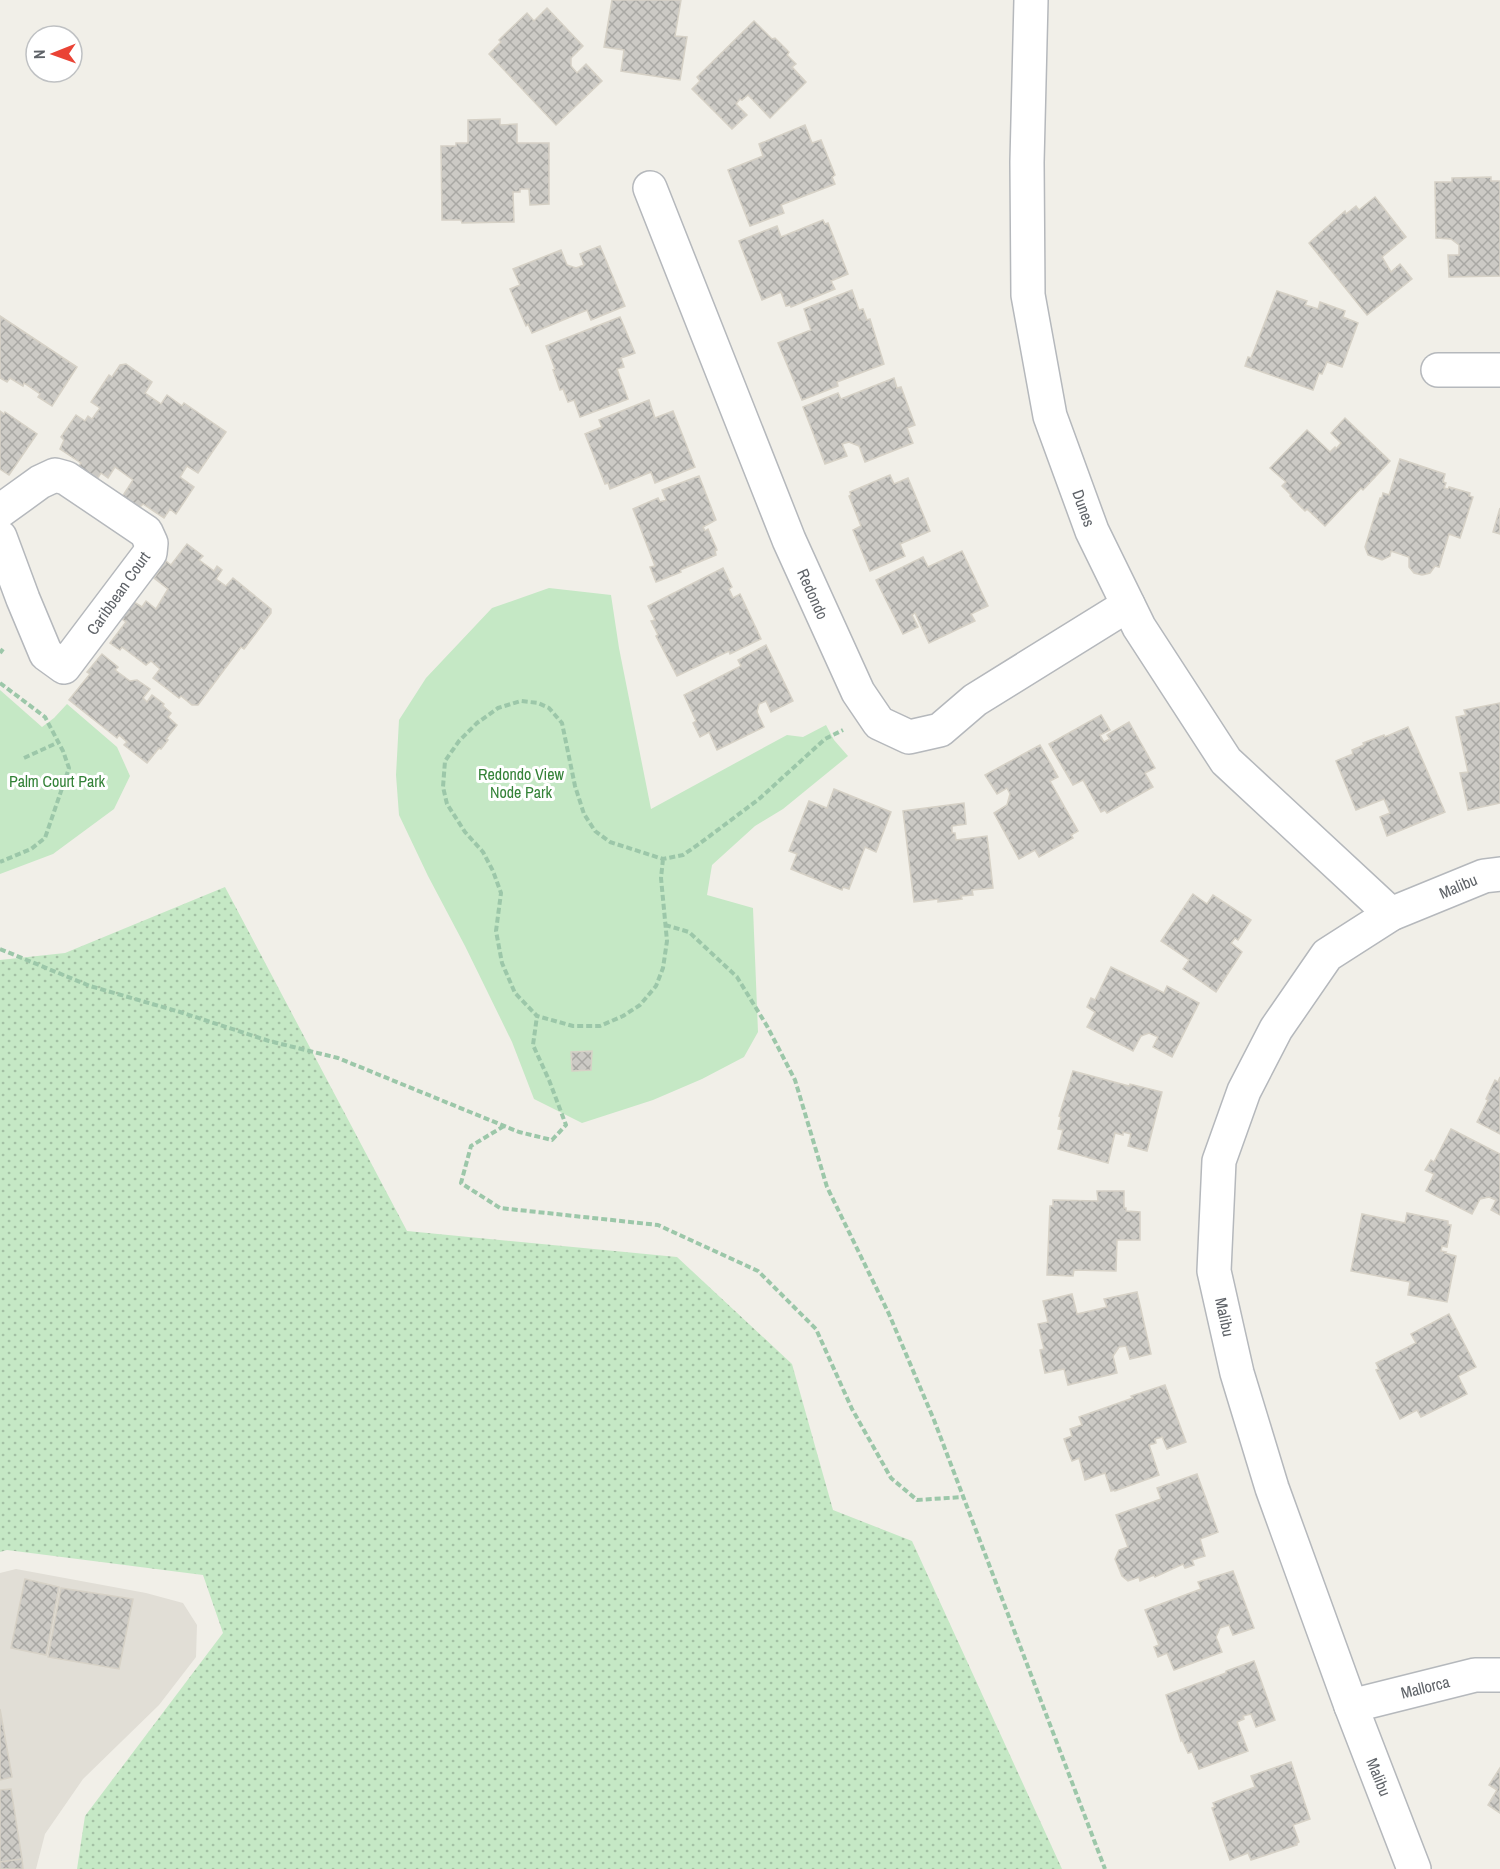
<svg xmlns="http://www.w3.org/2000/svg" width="1500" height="1869" font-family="'Archivo Narrow',sans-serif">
  <defs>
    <pattern id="grass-dots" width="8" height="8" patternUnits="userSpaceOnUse" patternTransform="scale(1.5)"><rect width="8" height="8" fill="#c5e8c5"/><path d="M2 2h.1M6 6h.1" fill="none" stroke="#a3c0a4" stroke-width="1.8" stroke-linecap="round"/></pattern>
    <pattern id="building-cross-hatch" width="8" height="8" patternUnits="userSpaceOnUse" patternTransform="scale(1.5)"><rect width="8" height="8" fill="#cccac5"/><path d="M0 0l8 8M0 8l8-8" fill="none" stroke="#a9a8a4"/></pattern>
  </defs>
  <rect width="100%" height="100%" fill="#f1efe8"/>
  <!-- education -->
  <path fill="#e1ded6" d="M16,1569L146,1593L183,1603L197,1625L196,1657L159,1705L83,1779L45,1834L36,1869H0V1573Z"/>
  <!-- grass -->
  <path fill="url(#grass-dots)" d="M225,887L407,1231L677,1257L792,1364L833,1510L912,1541L1062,1869H77L85,1816L223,1633L203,1575L7,1550L0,1552V960L65,953Z"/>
  <!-- park -->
  <g fill="#c5e8c5">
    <path d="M549,588L611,595L619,648L651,809L787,735L803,737L826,725L834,740L848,756L783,809L755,826L712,865L707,895L753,908L758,1032L744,1057L702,1079L653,1100L582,1123L534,1099L512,1042L465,946L428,876L399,815L396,775L399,720L426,678L492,608Z"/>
    <path d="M0,690L42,727L54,718L67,704L117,747L130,776L114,809L53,854L0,874Z"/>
  </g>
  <!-- building -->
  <g fill="url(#building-cross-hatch)" stroke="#d6d1c6" stroke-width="1.5">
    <path d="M612,0H681L675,36L687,37L680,80L621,71L624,50L604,47Z"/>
    <path d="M547,8L583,46L571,58V66L577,73L586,64L602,81L556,125L489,54L501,42L499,40L527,13L534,21Z"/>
    <path d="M754,21L772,39L775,38L789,52L787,55L796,64L792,67L806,82L770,118L748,95L742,100L740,99L736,104L747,115L732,129L692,89L700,81L697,77Z"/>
    <path d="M500,119V125L517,124V143H549V204L530,205L529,189H520V192H513L514,222L462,223L461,220H442L441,146H456V143H468V120Z"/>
    <path d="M805,125L812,143L821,140L835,175L832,177L835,184L781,205L784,213L750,226L728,170L763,156L759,144Z"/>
    <path d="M1491,177V181H1500V276L1449,277L1448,255H1459V245L1451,239L1436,238L1435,182H1452V178Z"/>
    <path d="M1375,197L1406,237L1382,257L1391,272L1400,264L1412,279L1367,315L1309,243L1345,211L1346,214L1356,206L1359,210Z"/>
    <path d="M823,220L825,224L828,223L848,274L831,281L835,289L791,307L790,305L786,306L781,292L762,300L739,241L777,226L781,237Z"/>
    <path d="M600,246L625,306L591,320L587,310L532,333L528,324L526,326L510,289L520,285L513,269L561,250L567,265L576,268L584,265L580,254Z"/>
    <path d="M852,290L859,310L863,309L867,320L870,319L884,364L837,382L838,386L802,400L778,343L811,330L804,309Z"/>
    <path d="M1277,291L1307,301L1305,305L1312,307L1318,309L1320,302L1345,311L1343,317L1358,323L1342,367L1327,362L1322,374L1319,373L1313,390L1245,366L1248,357L1251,358Z"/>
    <path d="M0,316L77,367L52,406L38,397L40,394L24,383L23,386L10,378L7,382L0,378Z"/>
    <path d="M620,317L635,353L621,358L624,367L617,369L628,399L580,417L574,400L568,402L563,389L560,390L553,370L555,369L546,346Z"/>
    <path d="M126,364L152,382L145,393L161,404L167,395L182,406L184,403L226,432L198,473L187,466L180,477L194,487L176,514L170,509L164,518L143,504L139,508L122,497L133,480L115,467L108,478L101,473L97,479L78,467L81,463L60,449L64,440L61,437L76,415L85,421L88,416L92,419L100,408L91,402L109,375L112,377L120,365Z"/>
    <path d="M894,378L897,388L901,387L915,425L907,428L913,443L865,462L859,446L849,442L842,444L847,456L825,464L803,407L838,393L841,399Z"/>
    <path d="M649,400L655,418L673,411L695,467L655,483L651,472L610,489L608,483L605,484L585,434L602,427L599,420Z"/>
    <path d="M0,411L4,414L5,412L37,434L9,475L0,469Z"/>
    <path d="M1345,418L1390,461L1363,490L1361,488L1325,526L1307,509L1305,511L1290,496L1291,495L1282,486L1286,482L1270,468L1307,430L1330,452L1335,447L1336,449L1341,443L1331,433Z"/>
    <path d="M1400,459L1445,474L1443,482L1446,483L1444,488L1448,489L1449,487L1470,493L1469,496L1473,497L1460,538L1449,534L1439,567L1435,566L1430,573L1422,575L1414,573L1409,567V557L1391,551L1390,556L1382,560L1368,555L1365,547L1380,498H1382L1383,493L1389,495Z"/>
    <path d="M890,475L894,484L908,478L930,531L900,544L905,556L870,571L853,530L861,526L849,496L851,495L850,492Z"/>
    <path d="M699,476L716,520L703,527L705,531L708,529L717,550L715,551L716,555L680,570L681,572L656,582L650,567L655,566L633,509L658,498L660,502L666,500L662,490Z"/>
    <path d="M1500,508V534L1493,532Z"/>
    <path d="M187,544L203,556L199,560L214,571L217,566L222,570L216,579L226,586L233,578L271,609V613L244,649L241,647L198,705H192L181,696L179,698L153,678L160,669L151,661L146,665L122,647L120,650L110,643L126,622L122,619L134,602L142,607L146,601L156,609L168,589L154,578L166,561L171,565Z"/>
    <path d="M962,551L988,606L971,614L975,621L929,643L915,613L912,615L918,627L903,634L876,580L923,557L928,567Z"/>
    <path d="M723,568L732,587L729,589L733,598L740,594L761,639L730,654L729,651L677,676L656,636L658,635L651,621L655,620L648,606Z"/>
    <path d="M766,645L793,701L771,712L766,701L759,704L757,712L764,727L717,750L709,732L700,737L693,723L696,721L684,695L741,666L738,660Z"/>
    <path d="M102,654L118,667L115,670L130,681L137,680L150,689L143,698L147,702L152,695L164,704L163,706L171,713L168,717L177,725L166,739L168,740L161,749L159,748L147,763L124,745L127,742L119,735L117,738L69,700L90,674L87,672Z"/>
    <path d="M1500,703V803L1468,810L1460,773L1468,772L1456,717L1466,715L1464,710Z"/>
    <path d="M1101,715L1110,730L1100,735L1104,742L1110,739L1107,735L1129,722L1155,768L1145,773L1153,787L1107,813L1105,810L1101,812L1083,780L1073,785L1049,744Z"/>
    <path d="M1408,727L1445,812L1387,836L1380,817L1390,813L1384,799L1356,810L1336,761L1353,754L1352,750L1364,745L1363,743L1384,735L1385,737Z"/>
    <path d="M1040,745L1058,777L1050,781L1078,831L1071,835L1073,838L1039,857L1035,850L1019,859L994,813L1007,805L1010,794L1007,788L997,794L985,775Z"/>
    <path d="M834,789L891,812L876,852L865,847L849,889L843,887L842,890L791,869L797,854L789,851L809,801L827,808Z"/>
    <path d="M964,803L966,824L952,826V833H955L956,840L987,836L993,888L972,890L973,895L961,896L962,899L938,902V899L914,902L903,811Z"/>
    <path d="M1193,894L1207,904L1213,895L1251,920L1238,940L1235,938L1231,943L1242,952L1216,992L1183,969L1189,960L1161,941Z"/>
    <path d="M1111,967L1164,993L1167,986L1199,1003L1172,1057L1153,1047L1158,1037L1149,1033L1141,1036L1133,1051L1087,1027L1095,1012L1087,1007L1091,998L1095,1000Z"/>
    <path d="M592,1051L591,1070L572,1071L571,1052Z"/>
    <path d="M1073,1071L1129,1086L1130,1084L1162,1092L1147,1151L1128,1146L1131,1134L1123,1132V1135L1115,1133L1108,1163L1058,1149L1063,1130L1058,1129L1061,1117L1059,1116Z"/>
    <path d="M1500,1077V1134L1477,1122L1488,1100L1486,1099L1495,1080L1498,1082Z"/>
    <path d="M1451,1129L1500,1154V1215L1491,1210L1496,1200L1489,1197L1480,1199L1472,1214L1426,1191L1434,1174L1425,1170L1431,1160L1434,1162Z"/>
    <path d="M1097,1191H1124V1208H1126V1211L1140,1212V1240H1117L1116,1271L1074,1270L1073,1276L1047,1275L1050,1206H1053V1200L1098,1201Z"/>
    <path d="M1407,1213L1448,1221V1225H1451L1447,1247L1442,1246L1441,1251L1446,1252L1445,1253L1456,1256L1447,1302L1408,1295L1410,1282L1351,1271L1362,1214L1405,1223Z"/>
    <path d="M1137,1292L1151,1354L1130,1359L1126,1346L1119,1347L1113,1356L1117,1373L1068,1385L1064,1369L1045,1373L1040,1350L1044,1349L1038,1324L1048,1322L1043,1301L1072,1294L1077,1314L1107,1307L1104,1299Z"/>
    <path d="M1449,1314L1476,1367L1458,1376L1467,1394L1421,1417L1417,1410L1400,1419L1376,1370L1379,1369L1376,1363L1416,1343L1411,1334Z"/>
    <path d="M1165,1385L1186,1442L1167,1449L1162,1437L1155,1439L1156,1443L1149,1445L1159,1475L1115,1491V1490L1111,1491L1105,1473L1085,1480L1079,1458L1072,1461L1064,1439L1072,1436L1070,1429L1082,1425L1079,1417L1133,1398L1131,1396Z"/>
    <path d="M1197,1474L1218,1532L1200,1539L1205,1556L1192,1560L1194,1565L1185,1568L1183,1564L1155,1577L1154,1575L1140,1581L1139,1577L1128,1581L1122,1576L1115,1559L1119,1550L1128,1547L1116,1515L1161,1499L1157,1488Z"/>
    <path d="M1233,1571L1254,1628L1233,1635L1229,1625L1220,1628L1216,1637L1222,1652L1174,1670L1167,1653L1158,1657L1154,1647L1159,1645L1145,1610L1201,1589L1198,1582Z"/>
    <path d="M25,1579L59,1587L46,1655L11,1648Z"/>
    <path d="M61,1588L133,1599L119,1669L48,1657Z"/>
    <path d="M1254,1661L1275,1720L1256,1727L1251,1714L1243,1716L1244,1719L1237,1722L1248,1751L1199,1769L1192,1752L1188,1753L1182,1740L1181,1741L1166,1695L1226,1673V1671Z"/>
    <path d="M0,1709L12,1777L0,1780Z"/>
    <path d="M1291,1762L1310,1819L1293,1825L1299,1842L1297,1843V1845L1251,1860L1248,1853L1230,1860L1212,1808L1215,1807L1213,1803L1255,1787L1251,1776Z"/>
    <path d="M1500,1768V1813L1488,1805L1497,1790L1489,1785Z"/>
    <path d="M11,1789L22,1859L0,1862V1790Z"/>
    <path d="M22,1859L23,1869H0V1862Z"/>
  </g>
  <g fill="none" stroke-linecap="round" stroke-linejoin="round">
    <!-- minor casing -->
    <g stroke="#b5b8bc" stroke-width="36">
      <g id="minor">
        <path d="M1031,0L1027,162L1028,295L1050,416L1092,531L1139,627L1226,761L1391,914"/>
        <path d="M650,188L789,540L858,692L879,723L909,737L940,730L975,700L1128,605"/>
        <path d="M1438,370H1500"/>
        <path d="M0,511L40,482L55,475L66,478L146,532L151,543L150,553L64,667L46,654L23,599L0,537"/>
        <path d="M1351,1706L1475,1675H1500"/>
        <path d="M1414,1869L1351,1706L1272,1488L1237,1373L1214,1271L1219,1161L1244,1091L1276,1029L1327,955L1391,914L1484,876L1500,874"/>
      </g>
    </g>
    <!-- path -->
    <g stroke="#9cc7a9" stroke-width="4" stroke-dasharray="6 3" stroke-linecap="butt">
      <path d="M0,653L3,649"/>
      <path d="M0,683L45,717L63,751L69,768L45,838L31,849L0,862"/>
      <path d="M24,758L59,742"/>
      <path d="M663,859L661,878L667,941L663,968L656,986L640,1005L623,1016L600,1026H573L537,1016L515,993L502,963L496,931L501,893L493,871L483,852L465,832L447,804L443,787L445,761L459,741L477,723L498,708L521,701L538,703L549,708L562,723L575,786L584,814L595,831L610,842L663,859L683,855L699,844L759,799L825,739L843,730"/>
      <path d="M665,925L689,932L737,977L767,1026L795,1080L827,1187L889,1314L934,1420L1105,1869"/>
      <path d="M0,949L90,986L180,1012L269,1041L338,1058L519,1132L552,1140L566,1125L549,1080L533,1045L537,1016"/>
      <path d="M504,1126L471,1146L461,1183L500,1208L658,1225L758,1271L816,1329L852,1409L891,1478L917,1500L963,1497"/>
    </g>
    <!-- minor -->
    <use href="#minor" stroke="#fff" stroke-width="33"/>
  </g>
  <g text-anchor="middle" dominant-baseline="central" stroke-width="6" stroke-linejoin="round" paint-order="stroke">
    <!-- street labels -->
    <g font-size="16" fill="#5f6368" stroke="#fff">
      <text transform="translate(1084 508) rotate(70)">Dunes</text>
      <text transform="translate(118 593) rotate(-55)">Caribbean Court</text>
      <text transform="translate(813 594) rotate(66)">Redondo</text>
      <text transform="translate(1458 886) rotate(-23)">Malibu</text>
      <text transform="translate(1225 1317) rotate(78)">Malibu</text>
      <text transform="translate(1425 1687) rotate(-14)">Mallorca</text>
      <text transform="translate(1379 1777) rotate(68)">Malibu</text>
    </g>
    <!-- park labels -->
    <g font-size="16" fill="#348238" stroke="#fff">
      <text x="521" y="774">Redondo View<tspan x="521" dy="18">Node Park</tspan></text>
      <text x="57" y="781">Palm Court Park</text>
    </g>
  </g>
  <!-- north arrow -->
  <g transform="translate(54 54) rotate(269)"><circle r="28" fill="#ffffff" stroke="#bfc1c3" stroke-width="1.5"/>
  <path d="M0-4.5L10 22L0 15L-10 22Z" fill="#ea4335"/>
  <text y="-9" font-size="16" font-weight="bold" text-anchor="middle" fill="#5f6368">N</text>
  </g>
</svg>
